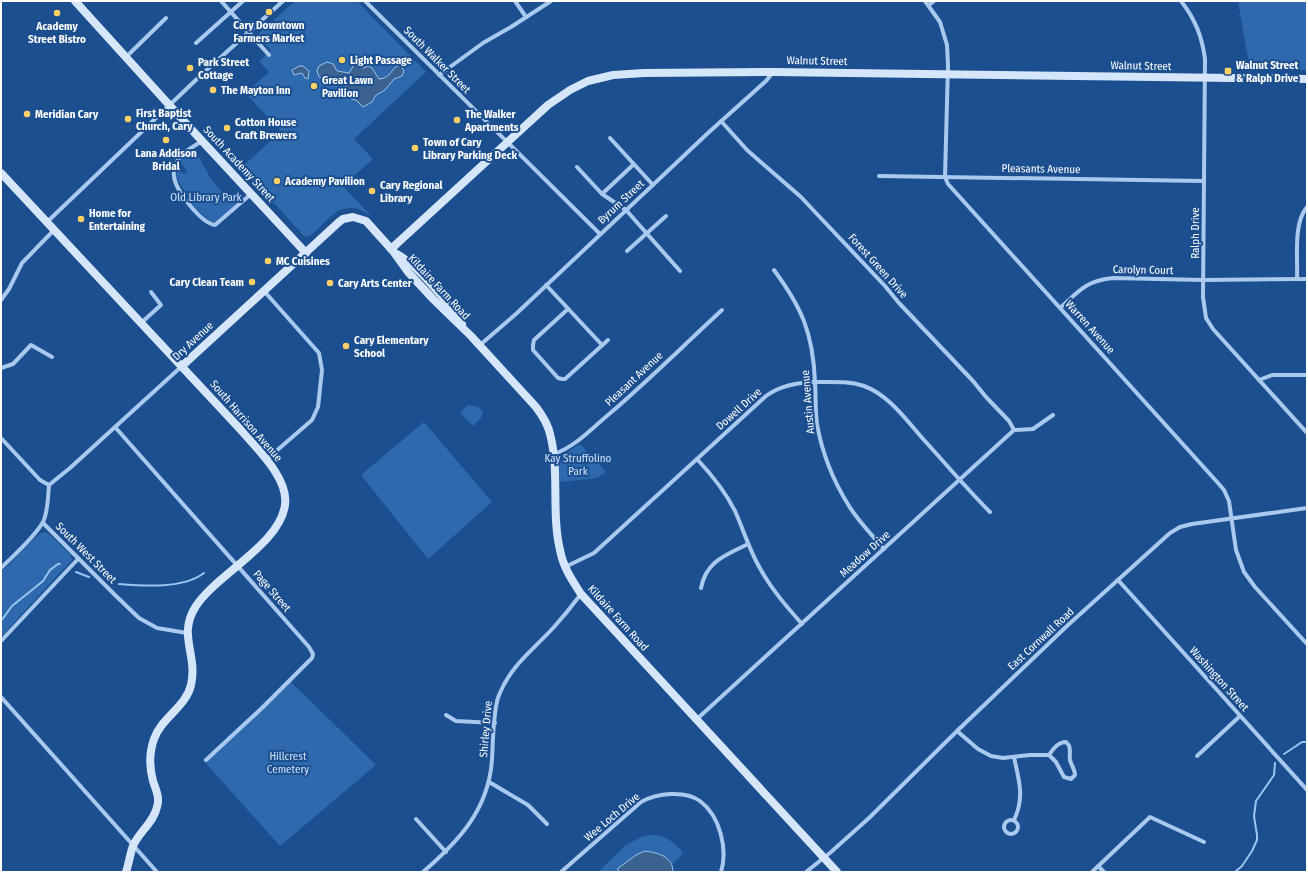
<svg xmlns="http://www.w3.org/2000/svg" width="1308" height="873" font-family="'Fira Sans Condensed',sans-serif">
  <rect width="100%" height="100%" fill="#1b4f8f"/>
  <!-- green -->
  <g fill="#2e69ad">
    <path d="M295,1H357L426,72L354,139L373,159L343,186L373,218C366,212 359,208 350,208C330,209 323,229 307,237L304,236L274,203L268,200L266,196L241,168L281,131L245,93L269,72L259,61L271,50L257,35Z"/>
    <path d="M1238,1H1307V70H1250Z"/>
    <path d="M194,148L211,179L225,195L228,197L232,193L240,201L216,222H211L194,207L176,177L177,172L180,171L184,174L187,171L182,165L181,160Z"/>
    <path d="M468,405L478,407L483,412L481,418L473,426L460,413Z"/>
    <path d="M424,422L492,502L428,559L361,475Z"/>
    <path d="M580,444L606,472L597,478L560,482L558,458Z"/>
    <path d="M43,532L48,533L70,554L72,560L1,637V572L38,535Z"/>
    <path d="M289,680L376,765L280,846L203,760Z"/>
    <path d="M651,835C665,835 675,842 683,853L673,864L670,861L617,869L620,872H598L625,846L641,837Z"/>
  </g>
  <!-- water -->
  <g fill="#3c6290" stroke="#9cc4f0">
    <path d="M327,62L333,64L337,71L349,73L354,65L364,68L368,66L372,68L379,79C392,78 390,68 400,65L404,71L402,76L394,79L385,90L376,95L372,102L363,107L356,100L352,99L345,94L346,84L344,81L346,80L345,79H336L335,77L327,81L319,77L317,71L319,66Z"/>
    <path d="M299,66H303L309,71L308,79L305,78L302,73L294,75L292,70L296,68Z"/>
    <path d="M645,851C658,853 673,856 673,872H620L617,869L636,855Z"/>
  </g>
  <g fill="none" stroke-linecap="round" stroke-linejoin="round">
    <!-- stream -->
    <g stroke="#9cc4f0" stroke-width="2">
      <path d="M76,572L89,577"/>
      <path d="M119,584C144,586 183,589 204,573"/>
      <path d="M1,621L12,606L43,581L50,570L58,564H60"/>
      <path d="M1284,754L1302,742H1307"/>
      <path d="M1235,872L1242,866L1252,851L1257,840V835L1254,816L1256,801L1274,775L1275,763"/>
    </g>
    <!-- street -->
    <g stroke="#a9c9ee" stroke-width="4">
      <path d="M221,1L269,55"/>
      <path d="M365,1L600,234"/>
      <path d="M515,1L526,17"/>
      <path d="M925,1L940,22L947,45L948,65L945,177L948,184L1218,483L1224,490L1229,501L1236,550L1244,572L1255,587L1307,644"/>
      <path d="M1181,1C1195,19 1202,36 1205,59L1203,297L1206,318L1213,329L1307,433"/>
      <path d="M929,5L934,1"/>
      <path d="M196,43L243,1"/>
      <path d="M126,57L166,18"/>
      <path d="M439,75L483,43L511,27L551,1"/>
      <path d="M721,121L747,150L801,197L815,212L885,286L899,303L973,381L986,397L1009,421L1014,430"/>
      <path d="M610,138L653,185"/>
      <path d="M202,141C193,147 180,153 176,164C175,167 173,172 174,176C175,190 201,223 215,225L251,194"/>
      <path d="M577,167L602,194L626,210L680,271"/>
      <path d="M879,176L1204,181"/>
      <path d="M602,194L634,164"/>
      <path d="M47,222L199,77L283,1"/>
      <path d="M627,251L666,216"/>
      <path d="M774,270C802,308 813,333 815,382C816,396 815,410 817,424C822,453 834,482 849,506C859,522 872,535 884,549"/>
      <path d="M1297,279C1298,258 1293,223 1307,207"/>
      <path d="M546,285L602,345"/>
      <path d="M264,291L319,353L322,370L318,407L312,420L267,459"/>
      <path d="M1,300L9,289L22,263L54,230"/>
      <path d="M1060,308C1078,292 1087,280 1113,278L1203,280L1307,279"/>
      <path d="M568,309L534,340L533,345V350L558,378L562,379H565L608,340"/>
      <path d="M141,323L161,305L151,292"/>
      <path d="M480,345L517,313L708,133L766,81L773,72"/>
      <path d="M1,368L13,364L31,345L52,357"/>
      <path d="M1259,380L1272,375H1307"/>
      <path d="M115,427L309,647L313,654L312,658L262,708L206,760"/>
      <path d="M1,438L40,480L49,485"/>
      <path d="M554,454C576,446 590,430 608,415C647,382 684,345 722,310"/>
      <path d="M697,459C712,475 725,491 735,511C744,531 750,552 761,570C772,590 787,607 802,624"/>
      <path d="M49,485L70,468L182,366"/>
      <path d="M43,523L115,595L139,618L157,628L187,633"/>
      <path d="M565,567L594,553L766,396C781,385 800,382 818,382C833,382 849,381 864,386C889,395 907,421 924,440C946,464 967,489 990,512"/>
      <path d="M1,568C14,555 34,538 43,522C48,512 48,497 49,485"/>
      <path d="M1118,580L1307,790"/>
      <path d="M701,588C706,561 726,555 748,544"/>
      <path d="M1,641L78,559"/>
      <path d="M1,697L157,872"/>
      <path d="M446,715L456,721L495,723"/>
      <path d="M697,719L1014,430L1033,429L1053,415"/>
      <path d="M957,731L978,749L991,756L1003,758L1030,755H1049C1053,749 1058,742 1066,742C1072,747 1069,753 1070,760C1071,765 1075,769 1075,775L1071,779L1064,777L1056,762L1049,755"/>
      <path d="M1197,756L1240,716"/>
      <path d="M489,782L528,805L547,824"/>
      <path d="M416,819L446,852"/>
      <path d="M1014,820C1025,797 1019,781 1014,757"/>
      <circle cx="1011" cy="827" r="7"/>
      <path d="M1098,866L1104,872"/>
      <path d="M423,872C459,841 489,809 492,759C493,743 493,709 499,695C511,665 533,650 554,627C563,617 572,606 581,594"/>
      <path d="M561,872L641,802C657,793 685,790 700,801C720,816 728,849 721,872"/>
      <path d="M806,872L831,852L869,818L957,731L1068,625L1170,533L1180,527L1192,524L1307,508"/>
      <path d="M1092,872L1150,817L1204,842"/>
    </g>
    <!-- secondary -->
    <g stroke="#d6e6fa" stroke-width="8">
      <path d="M75,1L191,129L306,253"/>
      <path d="M1,173L240,429C256,448 289,478 285,505C280,544 217,574 196,606C177,635 198,654 191,685C186,707 161,718 154,739C149,753 149,766 153,781C156,790 160,798 157,807C154,822 139,832 133,846C130,854 129,863 126,872"/>
      <path d="M391,249L548,105L570,90L588,81L613,75L644,73L774,72L1307,79"/>
      <path d="M395,253C417,264 449,303 462,324"/>
      <path d="M182,366L339,222L343,219L353,217L366,221L393,251L408,272L434,300L471,336L536,407C542,415 548,424 550,434C560,472 551,512 560,550C563,567 572,580 581,594L837,872"/>
    </g>
  </g>
  <!-- markers -->
  <g fill="#ffd166" stroke="#1b4f8f" stroke-width="1.5">
    <circle cx="269" cy="12" r="4"/>
    <circle cx="57" cy="13" r="4"/>
    <circle cx="342" cy="60" r="4"/>
    <circle cx="190" cy="68" r="4"/>
    <rect x="1224" y="67" width="8" height="8" rx="2"/>
    <circle cx="314" cy="86" r="4"/>
    <circle cx="213" cy="90" r="4"/>
    <circle cx="27" cy="114" r="4"/>
    <circle cx="128" cy="119" r="4"/>
    <circle cx="457" cy="120" r="4"/>
    <circle cx="227" cy="128" r="4"/>
    <circle cx="166" cy="140" r="4"/>
    <circle cx="415" cy="148" r="4"/>
    <circle cx="277" cy="181" r="4"/>
    <circle cx="372" cy="191" r="4"/>
    <circle cx="81" cy="219" r="4"/>
    <circle cx="268" cy="261" r="4"/>
    <circle cx="252" cy="282" r="4"/>
    <circle cx="330" cy="283" r="4"/>
    <circle cx="346" cy="346" r="4"/>
  </g>
  <g text-anchor="middle" dominant-baseline="central" stroke-width="4" stroke-linejoin="round" paint-order="stroke">
    <!-- poi labels -->
    <g font-size="11" font-weight="bold" fill="#fff" stroke="#1b4f8f" text-anchor="start">
      <text x="269" y="25" text-anchor="middle">Cary Downtown<tspan x="269" dy="13">Farmers Market</tspan></text>
      <text x="57" y="26" text-anchor="middle">Academy<tspan x="57" dy="13">Street Bistro</tspan></text>
      <text x="350" y="60">Light Passage</text>
      <text x="198" y="62">Park Street<tspan x="198" dy="13">Cottage</tspan></text>
      <text x="1236" y="65">Walnut Street<tspan x="1236" dy="13">&amp; Ralph Drive</tspan></text>
      <text x="322" y="80">Great Lawn<tspan x="322" dy="13">Pavilion</tspan></text>
      <text x="221" y="90">The Mayton Inn</text>
      <text x="136" y="113">First Baptist<tspan x="136" dy="13">Church, Cary</tspan></text>
      <text x="35" y="114">Meridian Cary</text>
      <text x="465" y="114">The Walker<tspan x="465" dy="13">Apartments</tspan></text>
      <text x="235" y="122">Cotton House<tspan x="235" dy="13">Craft Brewers</tspan></text>
      <text x="423" y="142">Town of Cary<tspan x="423" dy="13">Library Parking Deck</tspan></text>
      <text x="166" y="153" text-anchor="middle">Lana Addison<tspan x="166" dy="13">Bridal</tspan></text>
      <text x="285" y="181">Academy Pavilion</text>
      <text x="380" y="185">Cary Regional<tspan x="380" dy="13">Library</tspan></text>
      <text x="89" y="213">Home for<tspan x="89" dy="13">Entertaining</tspan></text>
      <text x="276" y="261">MC Cuisines</text>
      <text x="244" y="282" text-anchor="end">Cary Clean Team</text>
      <text x="338" y="283">Cary Arts Center</text>
      <text x="354" y="340">Cary Elementary<tspan x="354" dy="13">School</tspan></text>
    </g>
    <!-- street labels -->
    <g font-size="11" fill="#fff" stroke="#1b4f8f">
      <text transform="translate(437 60) rotate(45)">South Walker Street</text>
      <text transform="translate(817 61) rotate(1)">Walnut Street</text>
      <text transform="translate(1141 66) rotate(1)">Walnut Street</text>
      <text transform="translate(239 164) rotate(47)">South Academy Street</text>
      <text transform="translate(1041 169) rotate(1)">Pleasants Avenue</text>
      <text transform="translate(621 202) rotate(-43)">Byrum Street</text>
      <text transform="translate(1195 233) rotate(-90)">Ralph Drive</text>
      <text transform="translate(878 266) rotate(48)">Forest Green Drive</text>
      <text transform="translate(1143 270) rotate(1)">Carolyn Court</text>
      <text transform="translate(439 287) rotate(47)">Kildaire Farm Road</text>
      <text transform="translate(1090 327) rotate(48)">Warren Avenue</text>
      <text transform="translate(193 341) rotate(-43)">Dry Avenue</text>
      <text transform="translate(634 379) rotate(-43)">Pleasant Avenue</text>
      <text transform="translate(808 402) rotate(-95)">Austin Avenue</text>
      <text transform="translate(739 409) rotate(-42)">Dowell Drive</text>
      <text transform="translate(246 421) rotate(49)">South Harrison Avenue</text>
      <text transform="translate(86 553) rotate(45)">South West Street</text>
      <text transform="translate(865 554) rotate(-42)">Meadow Drive</text>
      <text transform="translate(272 591) rotate(49)">Page Street</text>
      <text transform="translate(618 618) rotate(48)">Kildaire Farm Road</text>
      <text transform="translate(1041 639) rotate(-43)">East Cornwall Road</text>
      <text transform="translate(1219 679) rotate(48)">Washington Street</text>
      <text transform="translate(486 729) rotate(-85)">Shirley Drive</text>
      <text transform="translate(612 817) rotate(-40)">Wee Loch Drive</text>
    </g>
    <!-- park labels -->
    <g font-size="11" fill="#cfe3fa" stroke="#1b4f8f">
      <text x="206" y="197">Old Library Park</text>
      <text x="578" y="458">Kay Struffolino<tspan x="578" dy="13">Park</tspan></text>
      <text x="288" y="756">Hillcrest<tspan x="288" dy="13">Cemetery</tspan></text>
    </g>
  </g>
  <!-- border -->
  <rect width="1308" height="873" fill="none" stroke="#ffffff" stroke-width="4"/>
</svg>
